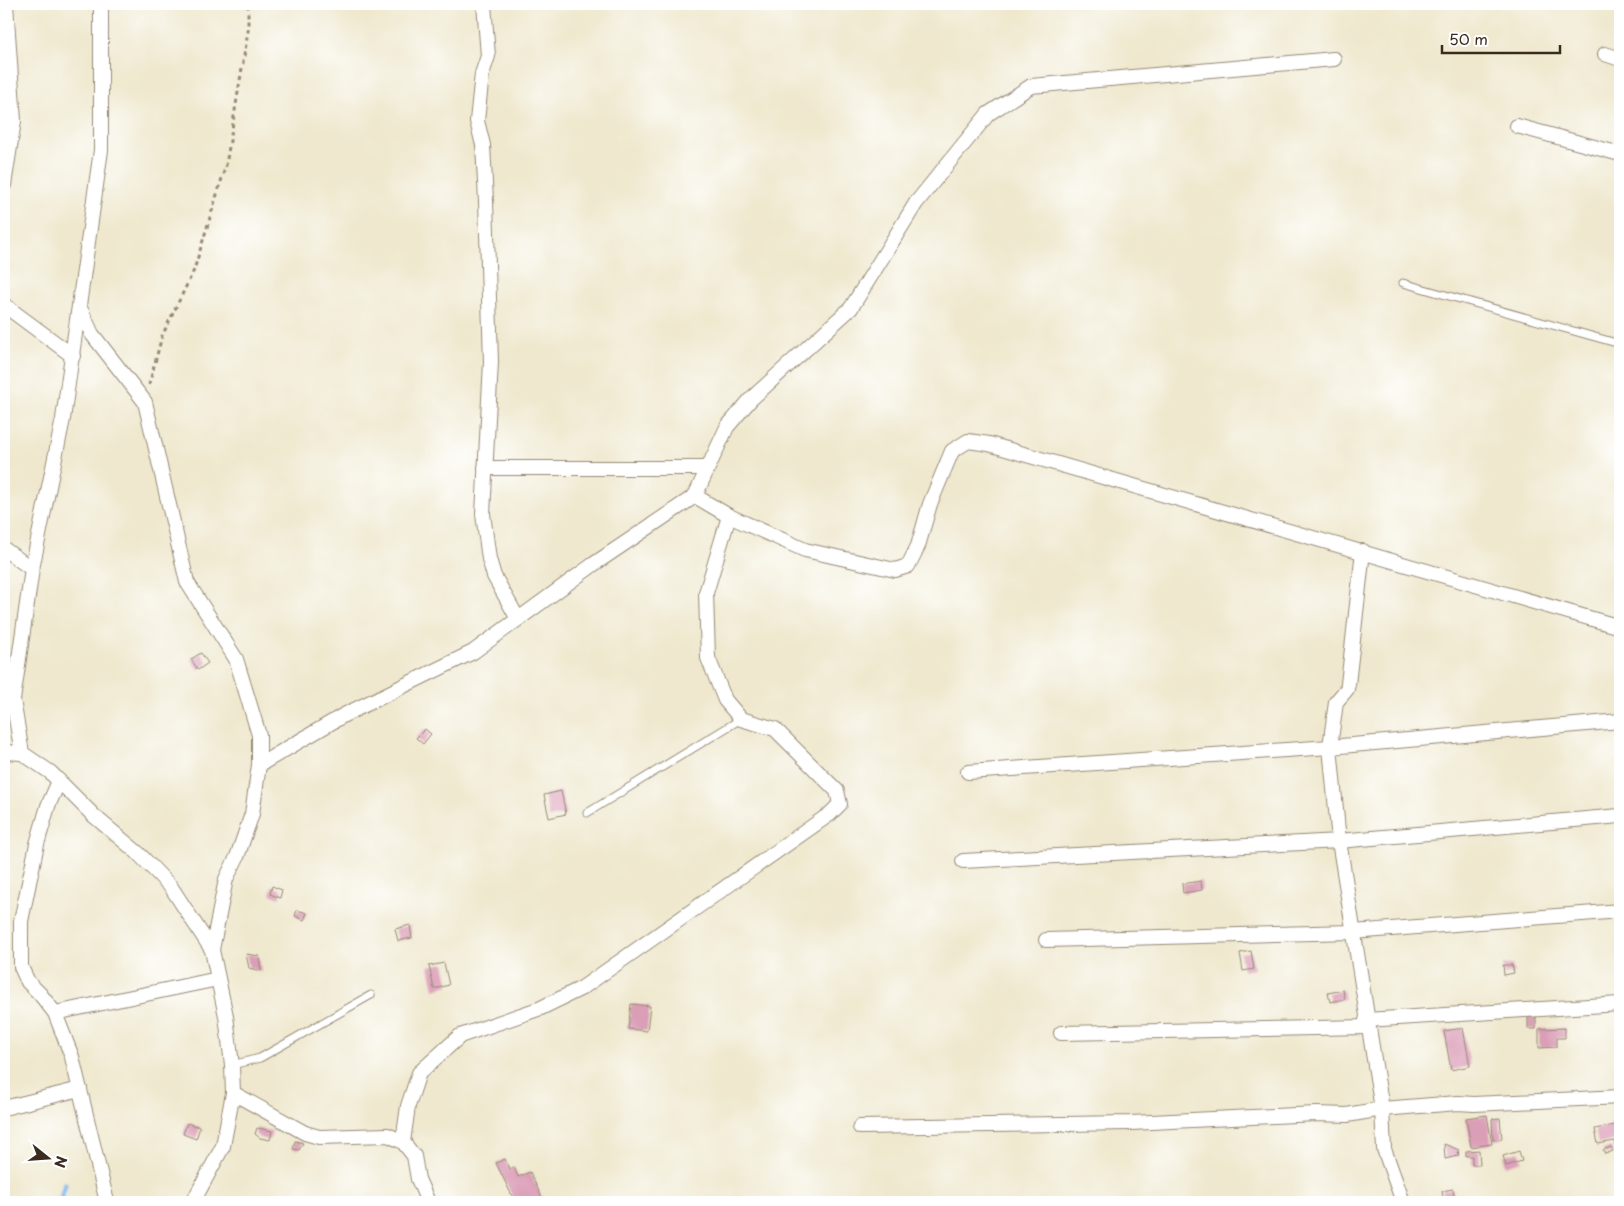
<svg xmlns="http://www.w3.org/2000/svg" width="1624" height="1206" font-family="'Playpen Sans',sans-serif">
  <rect width="100%" height="100%" fill="#fff"/>
  <filter id="ink" filterUnits="userSpaceOnUse"><feTurbulence type="fractalNoise" baseFrequency=".02" numOctaves="2"/><feDisplacementMap in="SourceGraphic" scale="10" xChannelSelector="R" yChannelSelector="G"/><feConvolveMatrix kernelMatrix="1 2 1 2 8 2 1 2 1" color-interpolation-filters="sRGB"/></filter>
  <filter id="wash" filterUnits="userSpaceOnUse"><feTurbulence type="fractalNoise" baseFrequency=".0096" numOctaves="4" result="noise"/><feDisplacementMap in="SourceGraphic" scale="20" xChannelSelector="R" yChannelSelector="G"/><feGaussianBlur stdDeviation="1.12" result="paint"/><feColorMatrix in="noise" values="0 0 0 0 0 0 0 0 0 0 0 0 0 0 0 0 0 1.4 0 .05"/><feComposite in="paint" operator="in"/></filter>
  <g filter="url(#wash)">
    <rect width="100%" height="100%" fill="#efe8ce"/>
    <g fill="none" stroke-linecap="round" stroke-linejoin="round">
      <!-- stream -->
      <path stroke="#7db7ee" stroke-width="5" d="M60,1202L65,1184"/>
    </g>
    <g id="blocks">
      <!-- building -->
      <g fill="#db9eb7">
        <path d="M201,653L208,663L198,670L191,659Z"/>
        <path d="M425,729L431,734L423,744L416,738Z"/>
        <path d="M561,791L566,814L549,818L544,795Z"/>
        <path d="M1201,881L1202,890L1183,893L1182,884Z"/>
        <path d="M272,886L282,890L280,898L270,894Z"/>
        <path d="M297,910L307,913L304,920L295,916Z"/>
        <path d="M410,925L412,938L398,941L395,929Z"/>
        <path d="M1251,951L1254,969L1243,971L1240,953Z"/>
        <path d="M246,954L259,956L261,971L249,968Z"/>
        <path d="M444,963L449,985L434,989L429,966Z"/>
        <path d="M1503,965H1512L1514,973L1504,975Z"/>
        <path d="M1343,990L1345,999L1330,1002L1328,993Z"/>
        <path d="M631,1004L650,1006L647,1031L628,1029Z"/>
        <path d="M1536,1017V1029H1528V1018Z"/>
        <path d="M1463,1028L1470,1066L1451,1070L1444,1031Z"/>
        <path d="M1565,1028V1038H1557V1047L1539,1048V1029Z"/>
        <path d="M1487,1115L1492,1144L1471,1147L1466,1118Z"/>
        <path d="M1500,1118L1502,1139L1493,1140L1492,1119Z"/>
        <path d="M187,1123L200,1127L196,1139L183,1134Z"/>
        <path d="M1620,1124V1146L1616,1147L1615,1141L1598,1144L1595,1129Z"/>
        <path d="M257,1128L272,1131L270,1140L260,1138L255,1134Z"/>
        <path d="M295,1141L303,1143L299,1150L293,1149Z"/>
        <path d="M1444,1144L1459,1150L1458,1156L1445,1159Z"/>
        <path d="M1611,1147L1613,1151L1605,1154L1603,1150Z"/>
        <path d="M1479,1150L1480,1165H1472V1156H1466V1151Z"/>
        <path d="M1519,1151L1522,1161L1506,1166L1503,1156Z"/>
        <path d="M505,1159L510,1169L514,1167L518,1177L530,1172L543,1200L538,1202H515L496,1163Z"/>
        <path d="M1453,1189L1454,1197L1443,1199L1442,1191Z"/>
      </g>
    </g>
  </g>
  <g filter="url(#ink)">
    <use href="#blocks" fill-opacity="0" stroke="#958976" stroke-width="1"/>
    <g fill="none" stroke-linecap="round" stroke-linejoin="round">
      <!-- lane casing -->
      <g stroke="#958976" stroke-width="9">
        <g id="lane">
          <path d="M1403,283L1620,344"/>
          <path d="M587,813L741,719"/>
          <path d="M232,1065L260,1058L371,995"/>
        </g>
      </g>
      <!-- street casing -->
      <g stroke="#958976" stroke-width="16">
        <g id="street">
          <path d="M484,4L488,56L482,74L477,121L483,145L486,201L491,362L483,514L489,559L494,576L518,619"/>
          <path d="M1605,54L1620,59"/>
          <path d="M1334,59L1031,86L988,114L916,203L851,308L751,399L727,427L695,496L729,516L805,550L895,570L908,566L918,546L930,504L952,451L968,441L989,444L1620,627"/>
          <path d="M1517,126L1620,154"/>
          <path d="M4,185L14,121L6,4"/>
          <path d="M4,305L73,356"/>
          <path d="M80,308L92,334L145,402L187,582L236,659L259,735V765L252,814L237,857L226,879L212,950L226,1016L232,1065L233,1093L223,1146L193,1202"/>
          <path d="M485,468H707"/>
          <path d="M4,549L32,569"/>
          <path d="M4,752L22,753L50,772L94,816L138,853L171,887L212,950"/>
          <path d="M22,753L13,700L32,569L63,419L101,150V4"/>
          <path d="M259,765L344,715L473,652L594,564L695,496"/>
          <path d="M968,772L1330,747L1620,721"/>
          <path d="M59,781L48,806L37,844L21,921V967L28,982L40,994L55,1013L72,1057L107,1202"/>
          <path d="M963,861L1339,841L1620,816"/>
          <path d="M1046,940L1353,932L1620,911"/>
          <path d="M55,1013L218,979"/>
          <path d="M1366,1020L1620,1004"/>
          <path d="M1061,1033L1368,1027"/>
          <path d="M233,1093L305,1133L319,1137L388,1135L403,1142L414,1156L418,1179L428,1202"/>
          <path d="M4,1108L80,1089"/>
          <path d="M860,1127L1131,1123L1316,1114L1347,1115L1382,1109L1339,841L1330,747L1336,702L1347,689L1348,684L1363,551"/>
          <path d="M403,1142L408,1106L419,1073L460,1036L541,1008L582,988L830,814L840,804L837,791L775,729L741,719L725,700L708,658L706,593L729,516"/>
          <path d="M1403,1202L1384,1149L1382,1109L1458,1103L1474,1104L1620,1097"/>
        </g>
      </g>
      <!-- path -->
      <path stroke="#958976" stroke-width="3" stroke-dasharray="4 4" stroke-linecap="butt" d="M149,385L162,336L194,270L226,165L248,32V4"/>
      <!-- lane -->
      <use href="#lane" stroke="#fff" stroke-width="7"/>
      <!-- street -->
      <use href="#street" stroke="#fff" stroke-width="14"/>
    </g>
  </g>
  <!-- margin -->
  <rect width="1624" height="1206" fill="none" stroke="#fff" stroke-width="20"/>
  <!-- north arrow -->
  <g transform="translate(48 1158) rotate(107)" stroke="#ffffff" stroke-width="4" paint-order="stroke">
  <path d="M0-4L9 19L0 12L-9 19Z" fill="#3b2a1e"/>
  <text y="-8" font-size="14" font-weight="bold" text-anchor="middle" fill="#3b2a1e">N</text>
  </g>
  <!-- scale -->
  <path d="M1442 45v8h118v-8" fill="none" stroke="#3b2a1e" stroke-width="2.5"/>
  <text x="1449" y="45" font-size="15" fill="#3b2a1e" stroke="#ffffff" stroke-width="4" paint-order="stroke">50 m</text>
</svg>
